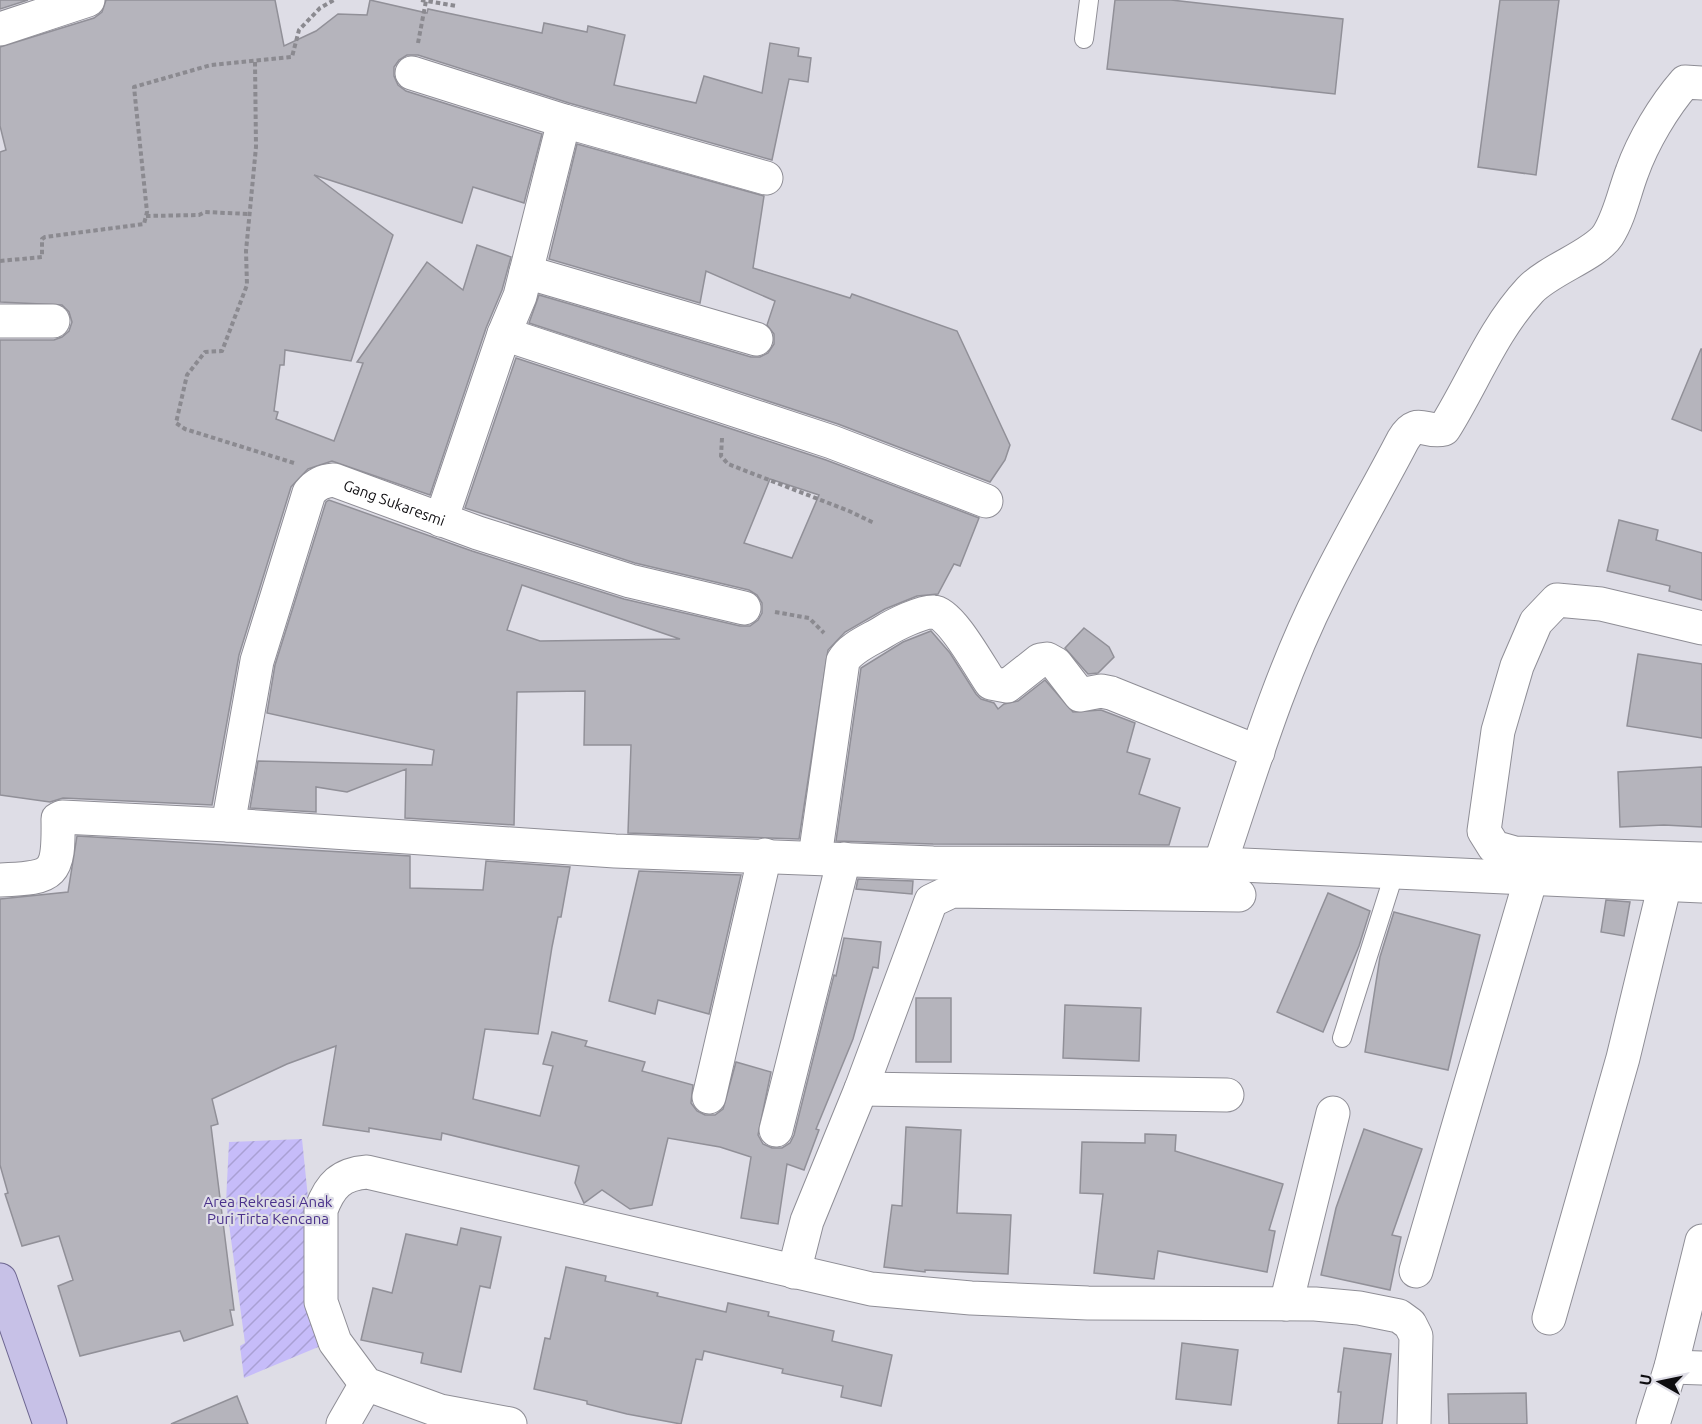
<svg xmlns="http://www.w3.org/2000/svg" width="1702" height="1424" font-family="Ubuntu,sans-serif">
  <defs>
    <pattern id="garden-furrows" width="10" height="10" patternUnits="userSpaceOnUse" patternTransform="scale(1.5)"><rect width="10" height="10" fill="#c6bcf9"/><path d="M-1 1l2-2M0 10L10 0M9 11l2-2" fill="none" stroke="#a9a0d4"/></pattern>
  </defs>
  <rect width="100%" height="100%" fill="#dedde6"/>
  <!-- garden -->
  <path fill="url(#garden-furrows)" d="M302,1139L323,1345L244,1378L240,1346L245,1343L226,1202L229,1142Z"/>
  <!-- building -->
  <g fill="#b5b4bc" stroke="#919098" stroke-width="1.5" fill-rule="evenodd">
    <path d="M0,0H28L0,9Z"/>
    <path d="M106,0H275L284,46L316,31L338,14L367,15L370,0L427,13L428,9L542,33L544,23L587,32L588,26L625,35L614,85L696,103L704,76L762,93L770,43L799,48L798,56L811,58L808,82L789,79L772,160L569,103L418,55H407L399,60L394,67V76L398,85L406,91L542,134L524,203L473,187L462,223L314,175L393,235L351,361L285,350L284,365H280L274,411L278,412L276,419L334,441L363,363L357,362L427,262L463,290L477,245L511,257L502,290L486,328L430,495L332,461L308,469L291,487L239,655L212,805L63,798L50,802L0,795V340H54L62,337L69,331L72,322L69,312L62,305L0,302V152L6,150L0,126V47L94,18L102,12Z"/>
    <path d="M1115,0H1171L1343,19L1335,94L1107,69Z"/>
    <path d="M1500,0H1559L1536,175L1478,167Z"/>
    <path d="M577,144L764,196L753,268L850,298L852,294L957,331L1010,445L1005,460L990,482L838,424L529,323L539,295L751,357H760L768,353L774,344V334L767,325L775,301L706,271L700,303L549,259Z"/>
    <path d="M1701,349H1702V431L1672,419Z"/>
    <path d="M516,358L826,460L979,518L960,566L954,564L938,594L917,596L885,609L845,632L828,650L799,839L628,833L631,745H584L585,691L517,692L514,825L405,818L406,769L347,792L316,787V812L250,808L258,761L432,765L434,750L267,713L275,665L326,502L329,500L472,551L624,599L740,626H750L758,620L762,613V603L757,595L749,590L635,563L465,508ZM770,479L819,495L792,558L744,543ZM522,585L680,639L540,641L507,630Z"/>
    <path d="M1619,520L1658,530L1656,540L1702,553V600L1669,591L1670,586L1607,571Z"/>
    <path d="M1084,628L1109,647L1114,657L1098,673L1088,674L1065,648Z"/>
    <path d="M931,631L950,653L976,694L981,699L994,703L998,709L1004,704L1018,701L1045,680L1073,712L1101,710L1135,723L1127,752L1150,759L1139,794L1180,808L1169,845L933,844L836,841L861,668L903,642Z"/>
    <path d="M1638,654L1702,664V738L1627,726Z"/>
    <path d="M1702,767V827L1664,825L1620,827L1618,772Z"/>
    <path d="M77,836L410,856V888L483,890L486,861L570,867L561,917H558L552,947L538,1034L485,1029L473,1099L540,1116L553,1066L543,1064L552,1032L587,1041L585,1046L645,1062L642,1071L693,1085L691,1103L697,1111L705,1115H715L723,1109L736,1062L771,1072L758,1135L763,1144L772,1148H782L790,1143L794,1135L834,975L836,976L844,938L881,942L878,968L873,967L853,1039L816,1129L819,1130L804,1170L787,1164L778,1224L741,1218L751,1157L720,1147L668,1138L652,1205L630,1209L602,1190L584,1203L575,1183L579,1166L442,1133L441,1140L369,1128V1132L323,1125L336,1046L287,1064L212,1099L218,1124L211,1126L234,1310H230L233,1325L184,1341L180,1331L80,1356L58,1286L73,1280L59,1236L22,1246L5,1194L8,1193L0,1165V899L68,892Z"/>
    <path d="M639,871L741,875L709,1014L658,1000L655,1014L609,1001Z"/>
    <path d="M858,879L913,881L912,894L856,889Z"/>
    <path d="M1328,893L1370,911L1359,946L1323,1032L1277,1012Z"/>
    <path d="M1606,900L1630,902L1624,936L1601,932Z"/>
    <path d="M1394,912L1480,935L1448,1070L1365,1052L1380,957Z"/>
    <rect x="916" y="998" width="35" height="64"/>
    <path d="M1065,1005L1141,1008L1139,1061L1063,1058Z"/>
    <path d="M906,1127L961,1130L957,1213L1011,1215L1008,1274L925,1270V1272L884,1267L892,1205L902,1206Z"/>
    <path d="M1364,1129L1422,1149L1392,1235L1401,1237L1390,1290L1321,1275L1336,1208Z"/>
    <path d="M1145,1134L1176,1135L1175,1151L1283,1184L1269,1230L1275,1231L1267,1272L1158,1251L1154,1279L1094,1273L1103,1194L1080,1193L1082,1142L1145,1143Z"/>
    <path d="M461,1228L501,1237L490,1288L480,1286L461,1372L421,1363L423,1353L361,1340L373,1288L392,1293L406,1234L457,1245Z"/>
    <path d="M566,1267L606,1276L605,1281L658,1293L657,1296L726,1312L728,1303L769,1312L768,1316L834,1331L832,1341L892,1355L881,1406L841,1397L843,1386L782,1373L783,1369L704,1351L702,1360L696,1359L681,1424L627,1414L587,1404V1401L534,1389L545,1338L550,1339Z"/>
    <path d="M1182,1343L1238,1350L1231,1405L1176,1399Z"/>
    <path d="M1344,1348L1391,1354L1382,1424H1338L1341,1392H1338Z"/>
    <path d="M1526,1393L1527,1424H1449L1448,1394Z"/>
    <path d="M237,1396L248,1424H171Z"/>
  </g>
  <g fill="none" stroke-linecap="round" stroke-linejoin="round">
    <!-- service casing -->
    <g stroke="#8f8e96" stroke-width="20">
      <g id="service">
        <path d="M1084,39L1089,0"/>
        <path d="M1342,1038L1395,871"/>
      </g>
    </g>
    <!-- minor casing -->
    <g stroke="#8f8e96" stroke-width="35">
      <g id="minor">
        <path d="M0,29L88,0"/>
        <path d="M412,73L564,121L766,178"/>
        <path d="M526,272L756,339"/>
        <path d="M0,321H53"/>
        <path d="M504,334L832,442L986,501"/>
        <path d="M441,520L504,334L520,296L564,121"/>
        <path d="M1702,628L1601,604L1557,600L1536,622L1517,666L1498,731L1484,831L1494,847L1515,853L1702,859"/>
        <path id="s1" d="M228,825L257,661L309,493C316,484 323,481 334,480L478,533L630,581L744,608"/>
        <path d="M815,857L843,661C851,647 870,640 883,632C894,625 922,611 934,612C951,613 981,669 991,683L1007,686L1040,660L1047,659L1056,664L1080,695L1101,691L1111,693L1258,752"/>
        <path d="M1220,864C1251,772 1279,677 1323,590C1348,539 1377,490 1403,440C1417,416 1425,434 1444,429C1473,383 1492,331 1530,290C1550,269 1595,255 1608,235C1620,216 1624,193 1632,172C1643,141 1664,106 1685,82L1702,83"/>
        <path d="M0,880C55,878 59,875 58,819L62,817L228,825L615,851L933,863L1220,864L1702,886"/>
        <path d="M861,1089L1227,1095"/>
        <path d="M709,1097L765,855"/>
        <path d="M776,1130L844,859"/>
        <path d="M1416,1271L1531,878"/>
        <path d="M794,1272L807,1221L861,1089L931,901L952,891L1239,895"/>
        <path d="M1286,1304L1333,1113"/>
        <path d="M1549,1318L1623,1058L1665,884"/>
        <path d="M1671,1367L1702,1368"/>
        <path d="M343,1424L366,1384"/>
        <path d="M510,1424L440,1411L366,1384L335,1342L321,1302V1210C330,1185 341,1174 367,1172L871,1289L971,1298L1088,1303L1315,1304L1359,1308L1399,1316L1410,1324L1416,1336L1414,1424"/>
        <path d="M1653,1424L1671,1367L1702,1241"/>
      </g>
    </g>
    <!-- primary casing -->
    <g stroke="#6e6791" stroke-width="35">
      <path id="primary" d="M0,1280L50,1424"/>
    </g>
    <!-- path -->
    <g stroke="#8b8a90" stroke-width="4" stroke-dasharray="4.5 3" stroke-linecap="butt">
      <path d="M421,0L456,6"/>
      <path d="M418,43L426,1"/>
      <path d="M255,62L256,147L246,251L247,285L222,351L205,352L187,375L176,423L185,429L294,463"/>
      <path d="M146,216L199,215L205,212L249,214"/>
      <path d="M0,261L42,257V239L45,237L144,224L147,212L134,87L211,65L292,57L299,30L320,8L334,0"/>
      <path d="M722,438L721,456L728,464L849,511L874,523"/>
      <path d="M775,612L809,618L824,633"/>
    </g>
    <!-- service -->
    <use href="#service" stroke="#fff" stroke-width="18"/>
    <!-- minor -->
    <use href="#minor" stroke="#fff" stroke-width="33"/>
    <!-- primary -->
    <use href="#primary" stroke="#c7c1e7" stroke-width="33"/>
  </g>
  <g text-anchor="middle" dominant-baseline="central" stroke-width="4.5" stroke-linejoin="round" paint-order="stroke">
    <!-- street labels -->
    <g font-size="15" fill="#0e0d10" stroke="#dedde6">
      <text stroke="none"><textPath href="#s1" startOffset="436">Gang Sukaresmi</textPath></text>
    </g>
    <!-- park labels -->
    <g font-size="15" fill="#4a318b" stroke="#dedde6">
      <text x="268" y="1201">Area Rekreasi Anak<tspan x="268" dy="17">Puri Tirta Kencana</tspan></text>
    </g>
  </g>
  <!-- north arrow -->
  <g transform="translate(1660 1382) rotate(279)" stroke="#dedde6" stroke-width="4.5" paint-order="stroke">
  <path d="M0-4.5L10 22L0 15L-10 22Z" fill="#0e0d10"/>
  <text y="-9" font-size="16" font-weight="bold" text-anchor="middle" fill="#0e0d10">U</text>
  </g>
</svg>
